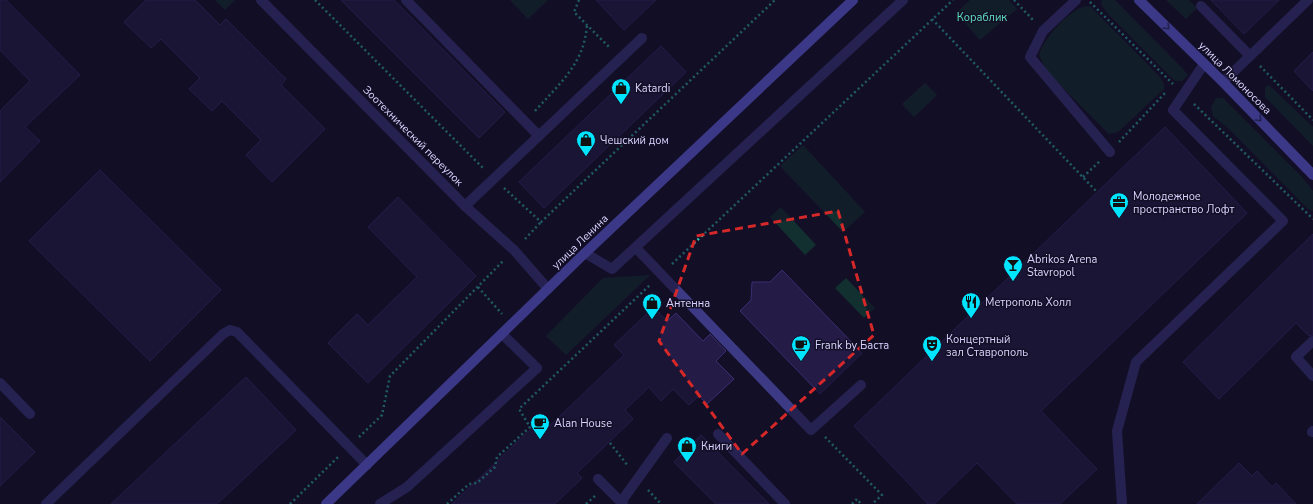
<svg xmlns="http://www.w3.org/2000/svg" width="1313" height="504" font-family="'Nunito Sans',sans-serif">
  <rect width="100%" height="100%" fill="#130f26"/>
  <!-- green -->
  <g fill="#12302f">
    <path d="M215,0H235L225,10Z"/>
    <path d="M510,0H548L528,19Z"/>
    <path d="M970,0H1009L1017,9L980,40L956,13Z"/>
    <path d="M1102,0H1115L1183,69L1188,75L1182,81H1175L1108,14L1101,4Z"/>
    <path d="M1166,0H1189L1197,8L1186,19Z"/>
    <path d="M1087,6L1091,7L1160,77L1164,84V89L1118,132L1109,134L1047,72L1039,55C1043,39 1069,9 1087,6Z"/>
    <path d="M925,83L937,95L914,117L902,104Z"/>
    <path d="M1269,85L1313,127V146L1265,97V87Z"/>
    <path d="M1216,98H1223L1303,178L1313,191V211L1308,209L1228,128L1213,116L1211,107Z"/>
    <path d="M803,145L865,212L843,232L780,166Z"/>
    <path d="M781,207L816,245L805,255L770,217Z"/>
    <path d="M650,275L566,355L546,336L603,278Z"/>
    <path d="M846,278L875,308L864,318L835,288Z"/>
  </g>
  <!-- building -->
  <g fill="#241b47" stroke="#3b2d73">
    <path d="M0,0H6L80,75L25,127L40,141L0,182V111L30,81L0,50Z"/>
    <path d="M146,0H195L220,25L226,19L286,79L281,85L325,129L272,182L246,155L261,140L222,101L212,111L189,89L200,78L161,39L151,48L124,22Z"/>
    <path d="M341,0H394L505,112L479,138Z"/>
    <path d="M596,0H656L624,30Z"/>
    <path d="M1211,0H1279L1244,34Z"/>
    <path d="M661,46L686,72L544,208L519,182Z"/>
    <path d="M1313,52V91L1294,71Z"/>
    <path d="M1165,127L1247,213L1041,411L1097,469L1060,504H1017L977,463L934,504H928L854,426Z"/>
    <path d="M100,170L221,290L150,361L29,241Z"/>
    <path d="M398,197L476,276L368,383L328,343L357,314L368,325L417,277L368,227Z"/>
    <path d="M1313,234V335L1309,336L1296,323L1219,399L1183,362Z"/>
    <path d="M782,270L862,353L820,394L740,311L751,300L752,282H770Z"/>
    <path d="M654,307L667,321L676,313L703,341L710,334L726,351L716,361L734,379L707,404L699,396L689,405L673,389L661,401L649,387L625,410L633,419L577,473L582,478L555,504H452L533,427L540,435L624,355L614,345Z"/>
    <path d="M246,377L296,430L217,504H111Z"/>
    <path d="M0,417L35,452L0,486Z"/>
    <path d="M701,435L769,504H716L674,462Z"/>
    <path d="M1239,463L1252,476L1257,471L1272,487L1276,483L1296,504H1197Z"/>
  </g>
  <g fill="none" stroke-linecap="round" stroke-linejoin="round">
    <!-- path -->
    <g stroke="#2fb8b0" stroke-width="2.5" stroke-dasharray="2 3" stroke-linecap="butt">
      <path d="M315,0L484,169"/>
      <path d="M579,0L574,12L610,48"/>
      <path d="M1014,0L1034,21"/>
      <path d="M1090,2L1173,84"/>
      <path d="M932,19L1097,192"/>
      <path d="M1260,66L1313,120"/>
      <path d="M1194,104L1313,219"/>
      <path d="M535,111C560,83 584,64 587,25"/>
      <path d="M1119,142L1165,93"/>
      <path d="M1083,177L1100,161"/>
      <path d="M504,188L541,222L775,0"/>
      <path d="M525,239L541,222"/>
      <path d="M672,264L953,0"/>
      <path d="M478,287L502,314"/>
      <path d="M359,437L382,415L390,376L504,260"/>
      <path d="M825,437L882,495L872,504"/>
      <path d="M610,443L628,466"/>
      <path d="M648,490L661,504"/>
      <path d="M290,504L338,457"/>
      <path d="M447,504L469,484L477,483L495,467L497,457L530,427L519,409L651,284"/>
      <path d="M586,504L595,496"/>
      <path d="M852,504L857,499L861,504"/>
    </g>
    <!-- lane -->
    <g stroke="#3d3a85" stroke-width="10">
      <path d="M406,0L539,136"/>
      <path d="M1076,0L1043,31L1030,57L1110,152"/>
      <path d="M1201,6L1250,56"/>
      <path d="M1223,82L1308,0"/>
      <path d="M465,206L642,38"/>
      <path d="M636,248L811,430L861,385"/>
      <path d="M585,253L612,269L903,0"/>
      <path d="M1313,341L1296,357L1313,376"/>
      <path d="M0,383L30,414"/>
      <path d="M1312,432L1313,431"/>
      <path d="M718,434L785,504"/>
      <path d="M621,502L667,438"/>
      <path d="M46,504L223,334L230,330L237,332L367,465"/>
      <path d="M380,504L407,487L537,368L502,334"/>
      <path d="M1122,504L1117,431L1136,362L1283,221L1173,110L1204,64"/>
    </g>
    <!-- street -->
    <g stroke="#3d3a85" stroke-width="10">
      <path d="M261,0L465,206L514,250L548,289"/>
      <path d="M598,479L623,504"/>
    </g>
    <!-- secondary -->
    <g stroke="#6f6bff" stroke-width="10">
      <path d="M1139,0L1223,82L1313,175"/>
      <path d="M326,504L585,253L853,0"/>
    </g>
  </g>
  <!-- one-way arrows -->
  <defs><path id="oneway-chevron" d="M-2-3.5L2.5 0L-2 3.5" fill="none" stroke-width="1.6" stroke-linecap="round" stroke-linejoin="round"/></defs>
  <g stroke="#38347d">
    <use href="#oneway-chevron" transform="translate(1167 27) rotate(45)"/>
    <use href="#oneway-chevron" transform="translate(1259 119) rotate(46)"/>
  </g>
  <!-- marked area -->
  <path d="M0 0H1313V504H0ZM838,211L874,335L742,454L659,341L696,236Z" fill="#130f26" fill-opacity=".55" fill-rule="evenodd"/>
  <path fill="none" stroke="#d62828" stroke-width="3" stroke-dasharray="8 5" stroke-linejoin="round" d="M838,211L874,335L742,454L659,341L696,236Z"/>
  <!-- icons -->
  <defs>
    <g id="shop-pin" transform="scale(1)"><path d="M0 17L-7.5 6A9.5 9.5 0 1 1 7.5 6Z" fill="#00e5ff" stroke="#130f26"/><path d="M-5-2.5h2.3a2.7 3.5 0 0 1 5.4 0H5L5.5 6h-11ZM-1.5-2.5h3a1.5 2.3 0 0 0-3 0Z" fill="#111"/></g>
    <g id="office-pin" transform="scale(1)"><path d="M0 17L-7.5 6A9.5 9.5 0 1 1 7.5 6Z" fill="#00e5ff" stroke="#130f26"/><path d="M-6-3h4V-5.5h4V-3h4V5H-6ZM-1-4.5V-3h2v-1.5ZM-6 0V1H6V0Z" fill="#111"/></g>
    <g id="bar-pin" transform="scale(1)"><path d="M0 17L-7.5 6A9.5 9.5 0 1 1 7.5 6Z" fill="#00e5ff" stroke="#130f26"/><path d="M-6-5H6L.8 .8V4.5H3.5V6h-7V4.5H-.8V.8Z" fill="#111"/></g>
    <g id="restaurant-pin" transform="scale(1)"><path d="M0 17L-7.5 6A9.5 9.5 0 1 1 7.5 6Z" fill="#00e5ff" stroke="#130f26"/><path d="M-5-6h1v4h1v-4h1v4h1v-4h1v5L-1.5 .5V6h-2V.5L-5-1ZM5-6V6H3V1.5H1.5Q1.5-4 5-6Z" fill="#111"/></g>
    <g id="cafe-pin" transform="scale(1)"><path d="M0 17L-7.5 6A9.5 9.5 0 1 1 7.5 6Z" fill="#00e5ff" stroke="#130f26"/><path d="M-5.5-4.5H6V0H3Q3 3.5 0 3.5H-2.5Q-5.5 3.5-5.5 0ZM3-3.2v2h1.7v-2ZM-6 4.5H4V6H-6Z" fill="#111"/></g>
    <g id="theatre-pin" transform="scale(1)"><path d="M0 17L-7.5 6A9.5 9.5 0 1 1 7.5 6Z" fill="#00e5ff" stroke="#130f26"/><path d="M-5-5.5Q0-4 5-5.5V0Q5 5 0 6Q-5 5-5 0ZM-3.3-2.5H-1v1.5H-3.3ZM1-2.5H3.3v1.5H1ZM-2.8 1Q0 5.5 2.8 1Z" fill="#111"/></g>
  </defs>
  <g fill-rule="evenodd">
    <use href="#shop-pin" x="621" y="88"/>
    <use href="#shop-pin" x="586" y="140"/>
    <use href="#office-pin" x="1119" y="202"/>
    <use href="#bar-pin" x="1013" y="265"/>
    <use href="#restaurant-pin" x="971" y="302"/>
    <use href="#shop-pin" x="652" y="303"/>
    <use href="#cafe-pin" x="801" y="345"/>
    <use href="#theatre-pin" x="932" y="345"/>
    <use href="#cafe-pin" x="540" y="423"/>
    <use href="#shop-pin" x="687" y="446"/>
  </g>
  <g text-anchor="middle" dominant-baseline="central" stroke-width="3" stroke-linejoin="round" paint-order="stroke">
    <!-- park labels -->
    <g font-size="11" fill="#5fe0c0" stroke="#130f26">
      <text x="982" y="17">Кораблик</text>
    </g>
    <!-- street labels -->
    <g font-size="11" fill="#d9d4ff" stroke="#130f26">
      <text transform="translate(1235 78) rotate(45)">улица Ломоносова</text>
      <text transform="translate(413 136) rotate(45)">Зоотехнический переулок</text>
      <text transform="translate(580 242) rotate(-44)">улица Ленина</text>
    </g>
    <!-- poi labels -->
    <g font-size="11" fill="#d9d4ff" stroke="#130f26" text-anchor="start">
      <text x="635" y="88">Katardi</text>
      <text x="600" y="140">Чешский дом</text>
      <text x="1133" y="196">Молодежное<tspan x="1133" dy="13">пространство Лофт</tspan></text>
      <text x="1027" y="259">Abrikos Arena<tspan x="1027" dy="13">Stavropol</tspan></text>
      <text x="985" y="302">Метрополь Холл</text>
      <text x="666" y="303">Антенна</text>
      <text x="946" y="339">Концертный<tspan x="946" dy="13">зал Ставрополь</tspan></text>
      <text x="815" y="345">Frank by Баста</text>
      <text x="554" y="423">Alan House</text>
      <text x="701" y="446">Книги</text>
    </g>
  </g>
</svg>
